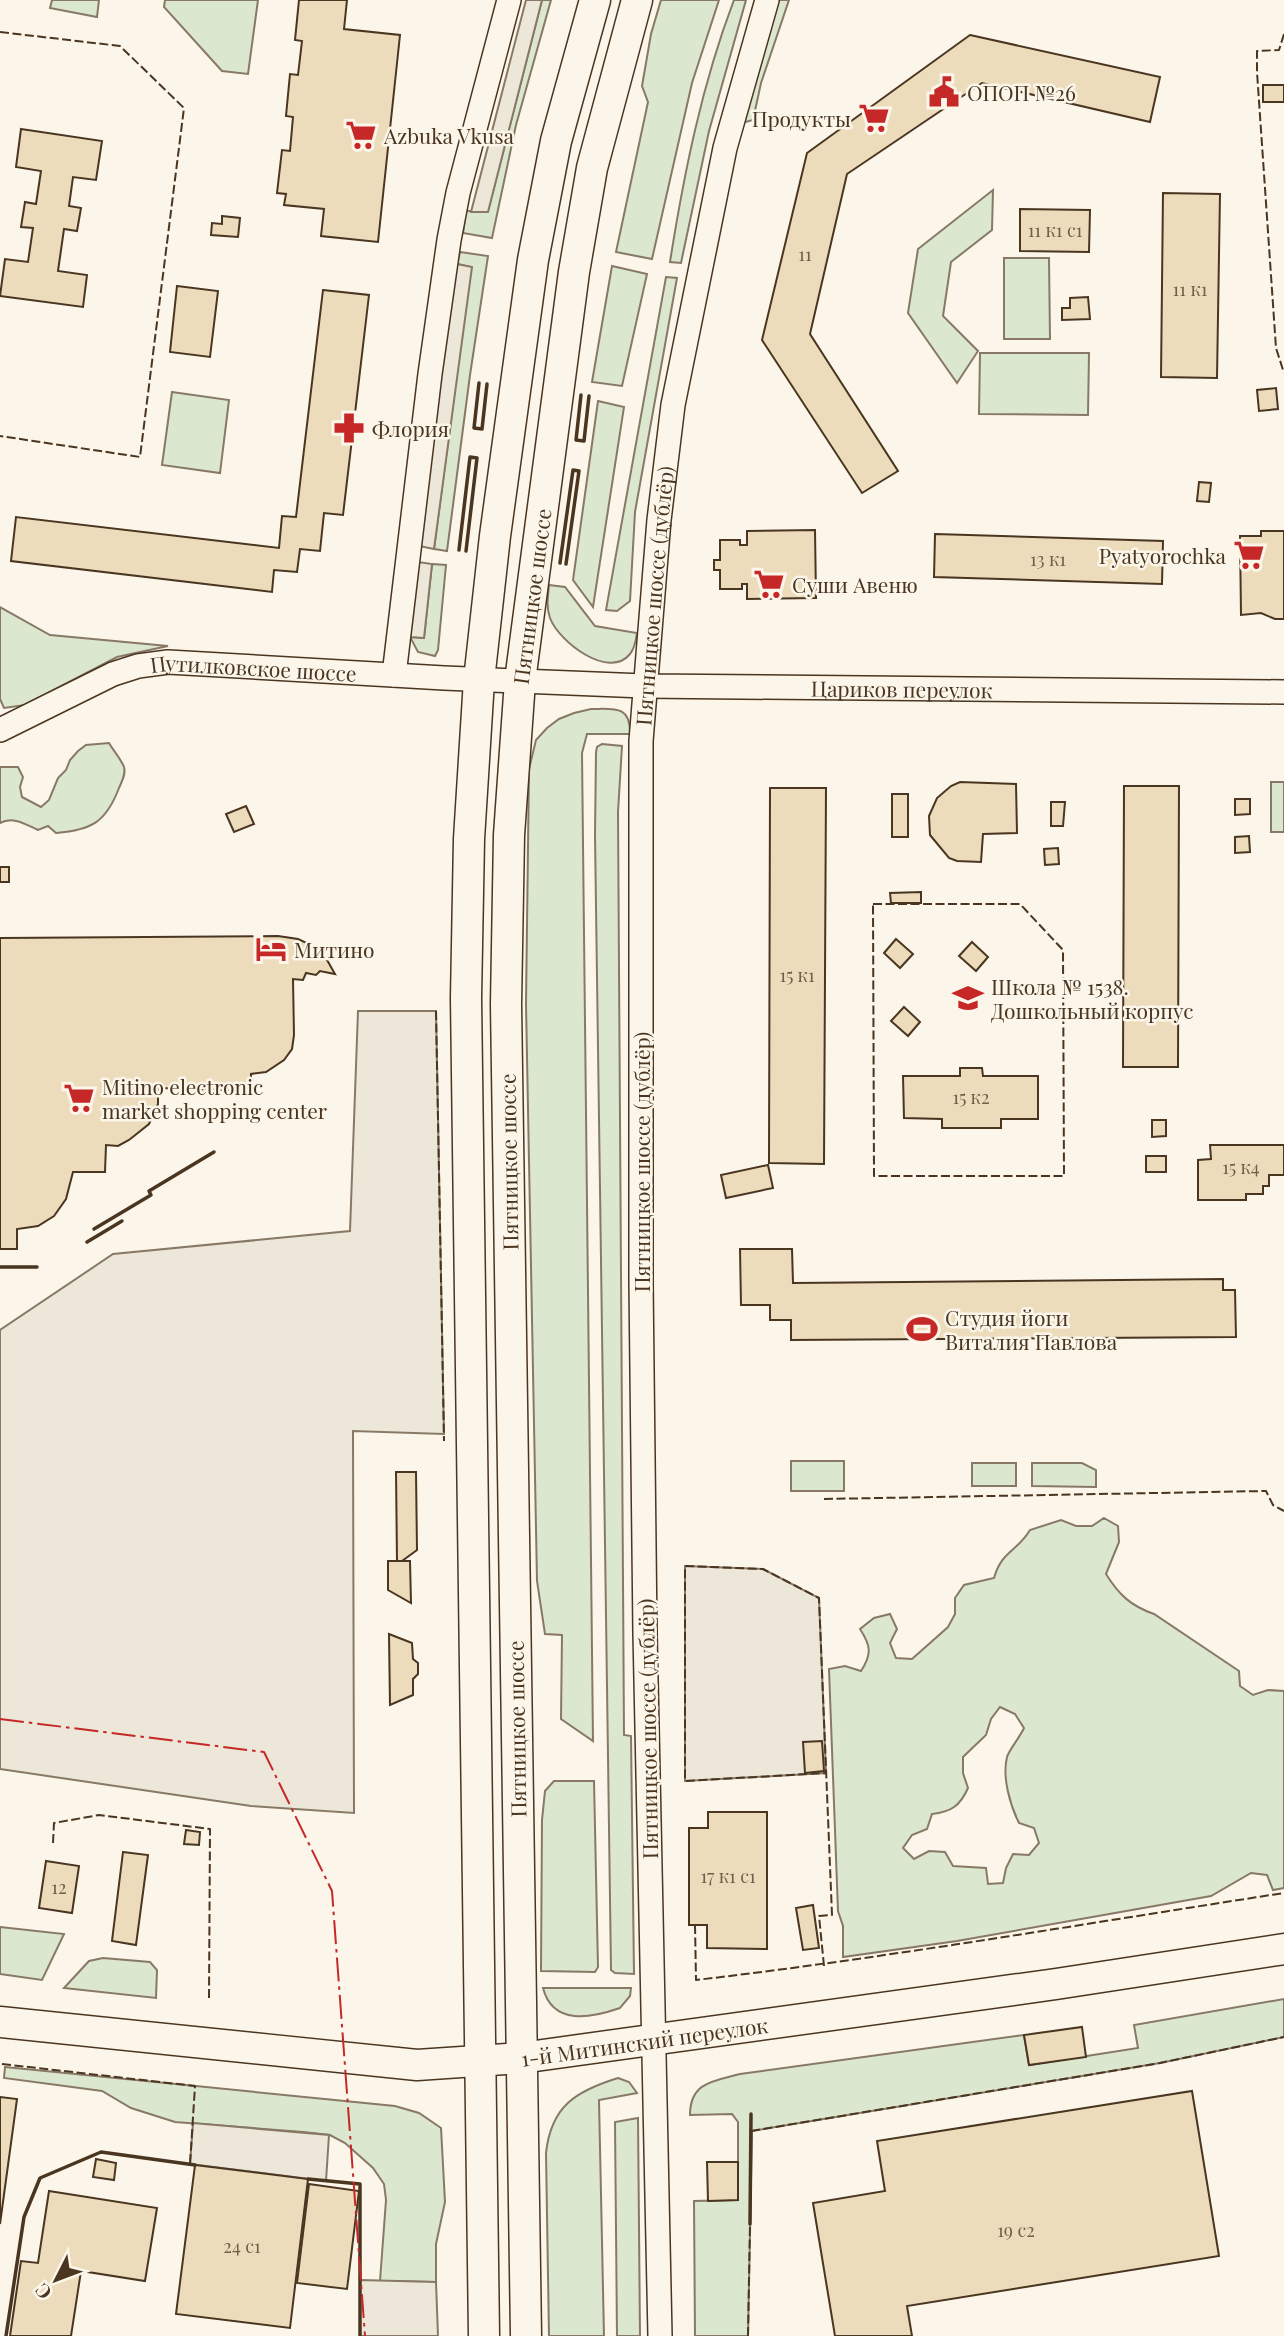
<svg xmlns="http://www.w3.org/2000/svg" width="1284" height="2336" font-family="'Playfair Display',serif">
  <rect width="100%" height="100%" fill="#fbf6e9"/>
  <!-- green -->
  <g fill="#dce7d0" stroke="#887966" stroke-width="2" fill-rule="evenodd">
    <path d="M52,0H99L97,17L50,8Z"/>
    <path d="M165,0H258L248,74L222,71L164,7Z"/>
    <path d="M542,0H551L516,125L492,238L463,233L466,211H488Z"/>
    <path d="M661,0H719L692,83L652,259L616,252L648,102L642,86L651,34Z"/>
    <path d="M734,0H746L709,131L681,263L670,262C684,173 702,84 734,0Z"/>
    <path d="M778,0H789L761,83L753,120L738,124L764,37Z"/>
    <path d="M993,190L992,230L951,262L943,316L978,351L957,383L908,313L918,249Z"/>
    <path d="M460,252L488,256L470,375L447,551L434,549L471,267L457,264Z"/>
    <path d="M1004,258H1049L1050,339H1004Z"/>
    <path d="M612,266L647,274L622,386L592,382Z"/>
    <path d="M666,277L677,278L635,512L630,601L617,611L606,610Z"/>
    <path d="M980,353H1089L1088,415L979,414Z"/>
    <path d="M172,392L229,400L220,473L162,465Z"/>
    <path d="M598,401L624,407L593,607L573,580Z"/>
    <path d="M432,564L446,565L438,650L435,656L418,652L410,637L424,638Z"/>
    <path d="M549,585L565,587L595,626L637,633C636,640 635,648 630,654C609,680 559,642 550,618C546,607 548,596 549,585Z"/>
    <path d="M0,607L50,635L168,646L117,657L25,705L4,708L0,699Z"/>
    <path d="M591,709C614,709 631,705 630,734H587L582,753L593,1741L561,1719L562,1635L545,1634L537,1581L526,1004L529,769L536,740L547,728L559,719L574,713Z"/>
    <path d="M109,743C113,750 121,759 124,767C126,774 122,781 119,788C106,822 92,830 56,833L48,826L38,830C25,824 13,816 0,823V767H18L23,777L20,787L22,797L41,807L49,800L58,778L66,770L70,760L78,751L86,745Z"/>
    <path d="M602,744L622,746L618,812L624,1735L631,1736L634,1974L615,1973L611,1970L595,835L596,752L597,747Z"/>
    <rect x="1271" y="782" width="13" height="50"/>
    <rect x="791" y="1461" width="53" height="30"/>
    <rect x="972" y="1463" width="44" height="23"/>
    <path d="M1032,1463H1082L1096,1470V1487L1032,1486Z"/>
    <path d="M1104,1518L1118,1526L1119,1542L1106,1574C1119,1595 1131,1606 1154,1614L1239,1671L1240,1686L1253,1695L1268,1690L1284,1691V1888L1273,1890L1267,1875L1251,1873L1211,1896L957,1941L843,1957V1926L838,1911L829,1669L845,1666L861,1671C872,1654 871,1646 860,1629L874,1618L890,1614L897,1629L890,1643L896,1658L912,1659L948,1627L955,1614V1598L964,1585L994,1578C1002,1550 1017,1552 1030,1530L1061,1520L1076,1526H1092ZM1000,1707L1015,1714L1024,1728C1020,1737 1009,1750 1007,1757C1002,1777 1010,1805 1019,1823L1034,1828L1039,1843L1029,1855L1013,1854L1006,1868L1003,1883L988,1884L986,1868L953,1866L945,1852L929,1851L914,1859L903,1848L912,1835L927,1829L932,1814C951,1812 960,1806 968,1788L963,1773V1757L986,1735L991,1719Z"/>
    <path d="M554,1781H594L598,1967L595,1972L541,1971L542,1820L545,1791Z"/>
    <path d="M0,1927L64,1934L42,1980L0,1974Z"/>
    <path d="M103,1958L150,1962L157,1970L156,1998L64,1988L89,1961Z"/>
    <path d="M543,1988H631L630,1996L620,2008C591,2018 553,2026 543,1988Z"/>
    <path d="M1284,1999V2037L1160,2063L752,2131L748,2336H695L694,2201L738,2200V2122L732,2114L690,2115C690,2082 714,2081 740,2074L1024,2035L1029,2065L1138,2048L1134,2025Z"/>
    <path d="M5,2067L395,2106L419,2113L441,2128L445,2202L436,2244V2282L380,2281L386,2200L384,2184L373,2168L345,2143L330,2135L303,2132L175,2122L131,2108L102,2091L4,2078Z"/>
    <path d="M618,2078L629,2082L637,2093L599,2100L604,2336H549L546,2153C551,2106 576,2091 618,2078Z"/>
    <path d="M638,2118L640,2336H617L615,2122Z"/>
  </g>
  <!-- parking -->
  <g fill="#ede7d9" stroke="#887966" stroke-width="2">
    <path d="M526,0H542L488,212H471Z"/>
    <path d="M457,264L472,267L434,549L419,546L441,368Z"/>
    <path d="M418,562L432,564L424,638L410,637Z"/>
    <path d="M358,1011H436L444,1434L353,1431L354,1813L251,1806L0,1769V1330L113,1254L350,1231Z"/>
    <path d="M685,1566L763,1569L819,1598L826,1773L685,1781Z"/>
    <path d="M193,2123L329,2135L326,2181L190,2164Z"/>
    <path d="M360,2280L436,2282L438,2336H360Z"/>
  </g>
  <!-- building -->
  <g fill="#ecdcbc" stroke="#4a3520" stroke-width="2">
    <path d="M299,0H347L344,29L400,35L378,242L321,236L324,209L284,205L286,194L277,193L282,150L290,151L293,117L286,116L290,74L298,75L302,41L295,40Z"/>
    <path d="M970,35L1160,77L1150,122L982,83L847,174L810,334L898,471L862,493L762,340L807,153Z"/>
    <rect x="1263" y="85" width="21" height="17"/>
    <path d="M21,129L102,141L96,180L73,177L69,206L81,208L77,231L64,229L58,271L87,275L83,307L0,296L5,259L28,262L33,228L21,227L25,202L36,204L41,171L16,167Z"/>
    <path d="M1163,193L1220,194L1217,378L1161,377Z"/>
    <path d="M1020,209L1090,210L1089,252L1020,251Z"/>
    <path d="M222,216L240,218L238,237L211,235L212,223L222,224Z"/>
    <path d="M177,286L218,291L210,357L170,352Z"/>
    <path d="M323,290L369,295L343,515L324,513L320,551L300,549L297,572L274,570L272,592L11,561L16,517L279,548L282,516L296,517Z"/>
    <path d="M1088,297L1090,319L1062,320V308H1070V298Z"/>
    <path d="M1276,388L1278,409L1259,411L1257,390Z"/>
    <path d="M1199,482L1211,483L1209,502L1197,501Z"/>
    <path d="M815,530L816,598L747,599V584H742V589H720V570H714V560H720V540H740V545H747V531Z"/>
    <path d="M1261,531H1284V619H1275L1261,613L1241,615L1240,536H1261Z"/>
    <path d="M935,534L1163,541L1162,584L934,577Z"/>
    <path d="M960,782L1016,784L1017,833L983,834L981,862L957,861L949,858L930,835L929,816L937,798L951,786Z"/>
    <path d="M1124,786H1179L1178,1067H1123Z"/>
    <path d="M770,788H826L824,1164L769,1163Z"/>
    <rect x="892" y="794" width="16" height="43"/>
    <path d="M1235,799H1250V814L1235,815Z"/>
    <path d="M1051,802H1065L1063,826H1051Z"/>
    <path d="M246,806L254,824L234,832L226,814Z"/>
    <path d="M1249,836L1250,852L1235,853V837Z"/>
    <path d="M1058,848L1059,864L1045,865L1044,849Z"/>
    <rect x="0" y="867" width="9" height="15"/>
    <path d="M921,892V903H891L890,893Z"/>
    <path d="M278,936L298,939L309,944L327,960L335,974L320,971L316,975L306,973L303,980L293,979L294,1035L292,1049L284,1060L266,1072L251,1074V1091L158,1088V1104L149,1124L129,1140L118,1146L106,1145L105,1172H73L66,1199L54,1216L38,1226L17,1229V1249H0V938Z"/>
    <path d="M896,939L913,954L900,968L884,953Z"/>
    <path d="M972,942L988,957L976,971L959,956Z"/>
    <path d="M904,1007L920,1022L908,1036L891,1021Z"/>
    <path d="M960,1068H982L983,1076H1038V1119H1001V1128H942V1119L904,1118L903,1076H960Z"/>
    <path d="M1152,1120H1166V1136L1152,1137Z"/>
    <path d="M1210,1145H1284V1175H1269V1186H1263V1194H1246V1200H1198V1160L1211,1159Z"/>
    <rect x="1146" y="1156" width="20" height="16"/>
    <path d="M768,1165L773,1188L726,1198L721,1175Z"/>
    <path d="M740,1249H792L793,1283L1223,1279V1290H1235L1236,1337L791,1340V1320H770V1305H741Z"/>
    <path d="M396,1472H416L417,1550L402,1561H397Z"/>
    <path d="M388,1561H410L411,1603L388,1590Z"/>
    <path d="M389,1634L412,1643L413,1659L418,1663V1674L413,1679V1695L390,1705Z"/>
    <path d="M822,1741L824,1771L805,1773L803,1742Z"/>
    <path d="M708,1812H767V1949L707,1948V1925H689V1828H708Z"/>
    <path d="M186,1830L200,1832L199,1845L184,1844Z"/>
    <path d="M123,1852L148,1855L136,1945L112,1941Z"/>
    <path d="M46,1861L79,1866L72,1913L39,1908Z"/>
    <path d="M813,1905L819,1948L803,1950L796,1908Z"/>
    <path d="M1082,2027L1086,2057L1029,2065L1024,2035Z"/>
    <path d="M1192,2091L1219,2256L907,2306L912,2336H835L813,2203L885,2191L877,2141Z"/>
    <path d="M0,2097L17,2099L0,2224Z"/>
    <path d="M96,2159L116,2163L114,2180L93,2177Z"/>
    <path d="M707,2162H738V2200L708,2201Z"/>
    <path d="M195,2165L308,2179L290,2328L176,2314Z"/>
    <path d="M309,2184L359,2191L347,2289L297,2283Z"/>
    <path d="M49,2191L157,2208L145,2281L81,2271L71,2336H10L21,2261L38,2263Z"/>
  </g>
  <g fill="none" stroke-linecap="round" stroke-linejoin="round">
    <!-- minor casing -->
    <g stroke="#4a3520" stroke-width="26">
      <g id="minor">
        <path d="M394,675L430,374L449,240L458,193L509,0"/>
        <path id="s1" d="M0,730L113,674L138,666L168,662L444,678L644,686L1284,692"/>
        <path id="s2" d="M660,2336L645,1633L641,1282V741L659,520L673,405L725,148L767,0"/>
      </g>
    </g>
    <!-- major casing -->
    <g stroke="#4a3520" stroke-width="33">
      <g id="major">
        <path id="s3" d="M0,2022L417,2065L521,2058L1056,1984L1284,1949"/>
        <path d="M484,2336L466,998L469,839L479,680L495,536L533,260L556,141L595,0"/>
        <path id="s4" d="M526,2336L506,1004L509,835L520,681L574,272L592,168L637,0"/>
      </g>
    </g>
    <!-- minor -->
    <use href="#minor" stroke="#fbf6e9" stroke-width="23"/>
    <!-- major -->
    <use href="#major" stroke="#fbf6e9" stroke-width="30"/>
    <!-- fence -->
    <g stroke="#4a3520" stroke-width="2" stroke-dasharray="9 3.5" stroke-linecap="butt">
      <path d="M0,32L120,46L184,108L140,457L0,436"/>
      <path d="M1284,34L1279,50L1257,51V72L1276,348L1284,373"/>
      <path d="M873,904H1020L1063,950L1064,1176H874Z"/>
      <path d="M436,1011L444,1441"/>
      <path d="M824,1499L1266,1491L1273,1505L1284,1511"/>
      <path d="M53,1843L54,1823L99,1815L210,1829L209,1999"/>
      <path d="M695,1925L696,1980C893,1957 1088,1923 1284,1893"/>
      <path d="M824,1966L819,1916L832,1915L819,1598L763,1569L685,1566V1781L826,1773"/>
      <path d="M2,2064L195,2086L190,2164"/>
      <path d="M751,2131L1160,2063L1284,2037"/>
      <path d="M748,2336L750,2224"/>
    </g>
    <!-- wall -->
    <g stroke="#4a3520" stroke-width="3.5">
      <path d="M479,383L474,428L482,429L487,384"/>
      <path d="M581,395L576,440L584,441L589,396"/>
      <path d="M459,550L470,457L477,458L466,551"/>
      <path d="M560,563L573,470L579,471L566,564"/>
      <path d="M94,1229L151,1195L149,1191L214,1152"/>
      <path d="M87,1242L122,1221"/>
      <path d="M0,1267H37"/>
      <path d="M308,2179L360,2184V2336"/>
      <path d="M750,2224L751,2114"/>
      <path d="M6,2336L24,2217L40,2178L101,2152L195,2165"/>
    </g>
    <!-- power -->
    <path stroke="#c62828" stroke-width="2" stroke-dasharray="24 5 3.5 5" stroke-linecap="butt" d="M0,1719L264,1752L332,1891L365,2336"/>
  </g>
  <!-- icons -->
  <defs>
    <g id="civic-bare" transform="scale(2.415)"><path d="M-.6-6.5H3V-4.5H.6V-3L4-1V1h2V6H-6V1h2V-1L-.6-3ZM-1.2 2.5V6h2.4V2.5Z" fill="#c62828" stroke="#fbf6e9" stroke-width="2.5" paint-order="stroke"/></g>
    <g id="supermarket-bare" transform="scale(2.415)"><path d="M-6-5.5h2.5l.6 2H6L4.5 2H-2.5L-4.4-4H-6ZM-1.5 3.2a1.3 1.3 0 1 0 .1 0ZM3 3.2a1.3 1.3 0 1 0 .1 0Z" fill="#c62828" stroke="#fbf6e9" stroke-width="2.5" paint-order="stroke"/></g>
    <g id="pharmacy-bare" transform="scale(2.415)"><path d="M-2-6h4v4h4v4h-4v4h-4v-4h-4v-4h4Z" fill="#c62828" stroke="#fbf6e9" stroke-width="2.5" paint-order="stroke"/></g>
    <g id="hotel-bare" transform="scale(2.415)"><path d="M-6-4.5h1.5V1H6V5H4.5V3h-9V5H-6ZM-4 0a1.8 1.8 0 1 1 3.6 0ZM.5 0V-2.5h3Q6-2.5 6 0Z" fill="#c62828" stroke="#fbf6e9" stroke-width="2.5" paint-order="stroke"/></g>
    <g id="school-bare" transform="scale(2.415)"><path d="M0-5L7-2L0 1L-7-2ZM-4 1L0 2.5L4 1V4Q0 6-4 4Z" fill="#c62828" stroke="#fbf6e9" stroke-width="2.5" paint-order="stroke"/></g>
    <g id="stadium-bare" transform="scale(2.415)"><path d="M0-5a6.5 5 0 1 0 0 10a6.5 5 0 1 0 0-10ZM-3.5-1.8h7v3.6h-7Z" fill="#c62828" stroke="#fbf6e9" stroke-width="2.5" paint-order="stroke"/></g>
  </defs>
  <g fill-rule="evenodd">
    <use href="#civic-bare" x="944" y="92"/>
    <use href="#supermarket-bare" x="874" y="118"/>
    <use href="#supermarket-bare" x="361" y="135"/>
    <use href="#pharmacy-bare" x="349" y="428"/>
    <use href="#supermarket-bare" x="1249" y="555"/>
    <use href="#supermarket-bare" x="769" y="584"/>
    <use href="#hotel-bare" x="271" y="949"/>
    <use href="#school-bare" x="968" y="998"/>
    <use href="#supermarket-bare" x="79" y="1098"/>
    <use href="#stadium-bare" x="922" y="1329"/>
  </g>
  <g text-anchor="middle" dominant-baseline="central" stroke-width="5" stroke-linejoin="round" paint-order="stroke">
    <!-- number labels -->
    <g font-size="18" fill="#725f47">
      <text x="1055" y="230">11 к1 с1</text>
      <text x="805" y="254">11</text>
      <text x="1190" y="289">11 к1</text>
      <text x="1048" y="559">13 к1</text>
      <text x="797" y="975">15 к1</text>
      <text x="971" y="1097">15 к2</text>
      <text x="1241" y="1167">15 к4</text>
      <text x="728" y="1876">17 к1 с1</text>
      <text x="59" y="1887">12</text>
      <text x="1016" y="2230">19 с2</text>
      <text x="242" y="2246">24 с1</text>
    </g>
    <!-- poi labels -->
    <g font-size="21" fill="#4a3520" stroke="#fbf6e9" text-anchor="start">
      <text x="967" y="92">ОПОП №26</text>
      <text x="851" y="118" text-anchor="end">Продукты</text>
      <text x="384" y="135">Azbuka Vkusa</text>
      <text x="372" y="428">Флория</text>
      <text x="1226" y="555" text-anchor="end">Pyatyorochka</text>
      <text x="792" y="584">Суши Авеню</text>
      <text x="294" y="949">Митино</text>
      <text x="991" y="986">Школа № 1538.<tspan x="991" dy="24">Дошкольный корпус</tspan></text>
      <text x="102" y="1086">Mitino electronic<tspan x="102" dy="24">market shopping center</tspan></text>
      <text x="945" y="1317">Студия йоги<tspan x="945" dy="24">Виталия Павлова</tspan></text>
    </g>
    <!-- street labels -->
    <g font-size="21" fill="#4a3520" stroke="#fbf6e9">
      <text stroke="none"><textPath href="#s2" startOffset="1741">Пятницкое шоссе (дублёр)</textPath></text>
      <text stroke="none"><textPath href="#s4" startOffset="1741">Пятницкое шоссе</textPath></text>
      <text stroke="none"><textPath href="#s1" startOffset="268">Путилковское шоссе</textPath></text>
      <text stroke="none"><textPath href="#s1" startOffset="917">Цариков переулок</textPath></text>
      <text transform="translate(508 1162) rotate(-91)">Пятницкое шоссе</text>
      <text transform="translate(641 1162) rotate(-90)">Пятницкое шоссе (дублёр)</text>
      <text transform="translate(516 1729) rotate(-91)">Пятницкое шоссе</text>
      <text transform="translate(647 1729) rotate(-91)">Пятницкое шоссе (дублёр)</text>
      <text stroke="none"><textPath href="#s3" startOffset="648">1-й Митинский переулок</textPath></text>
    </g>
  </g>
  <!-- north arrow -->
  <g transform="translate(56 2280) rotate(228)" stroke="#fbf6e9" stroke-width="5" paint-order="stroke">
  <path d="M0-5L12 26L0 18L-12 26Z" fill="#4a3520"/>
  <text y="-10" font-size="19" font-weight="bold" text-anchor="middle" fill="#4a3520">С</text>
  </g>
</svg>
